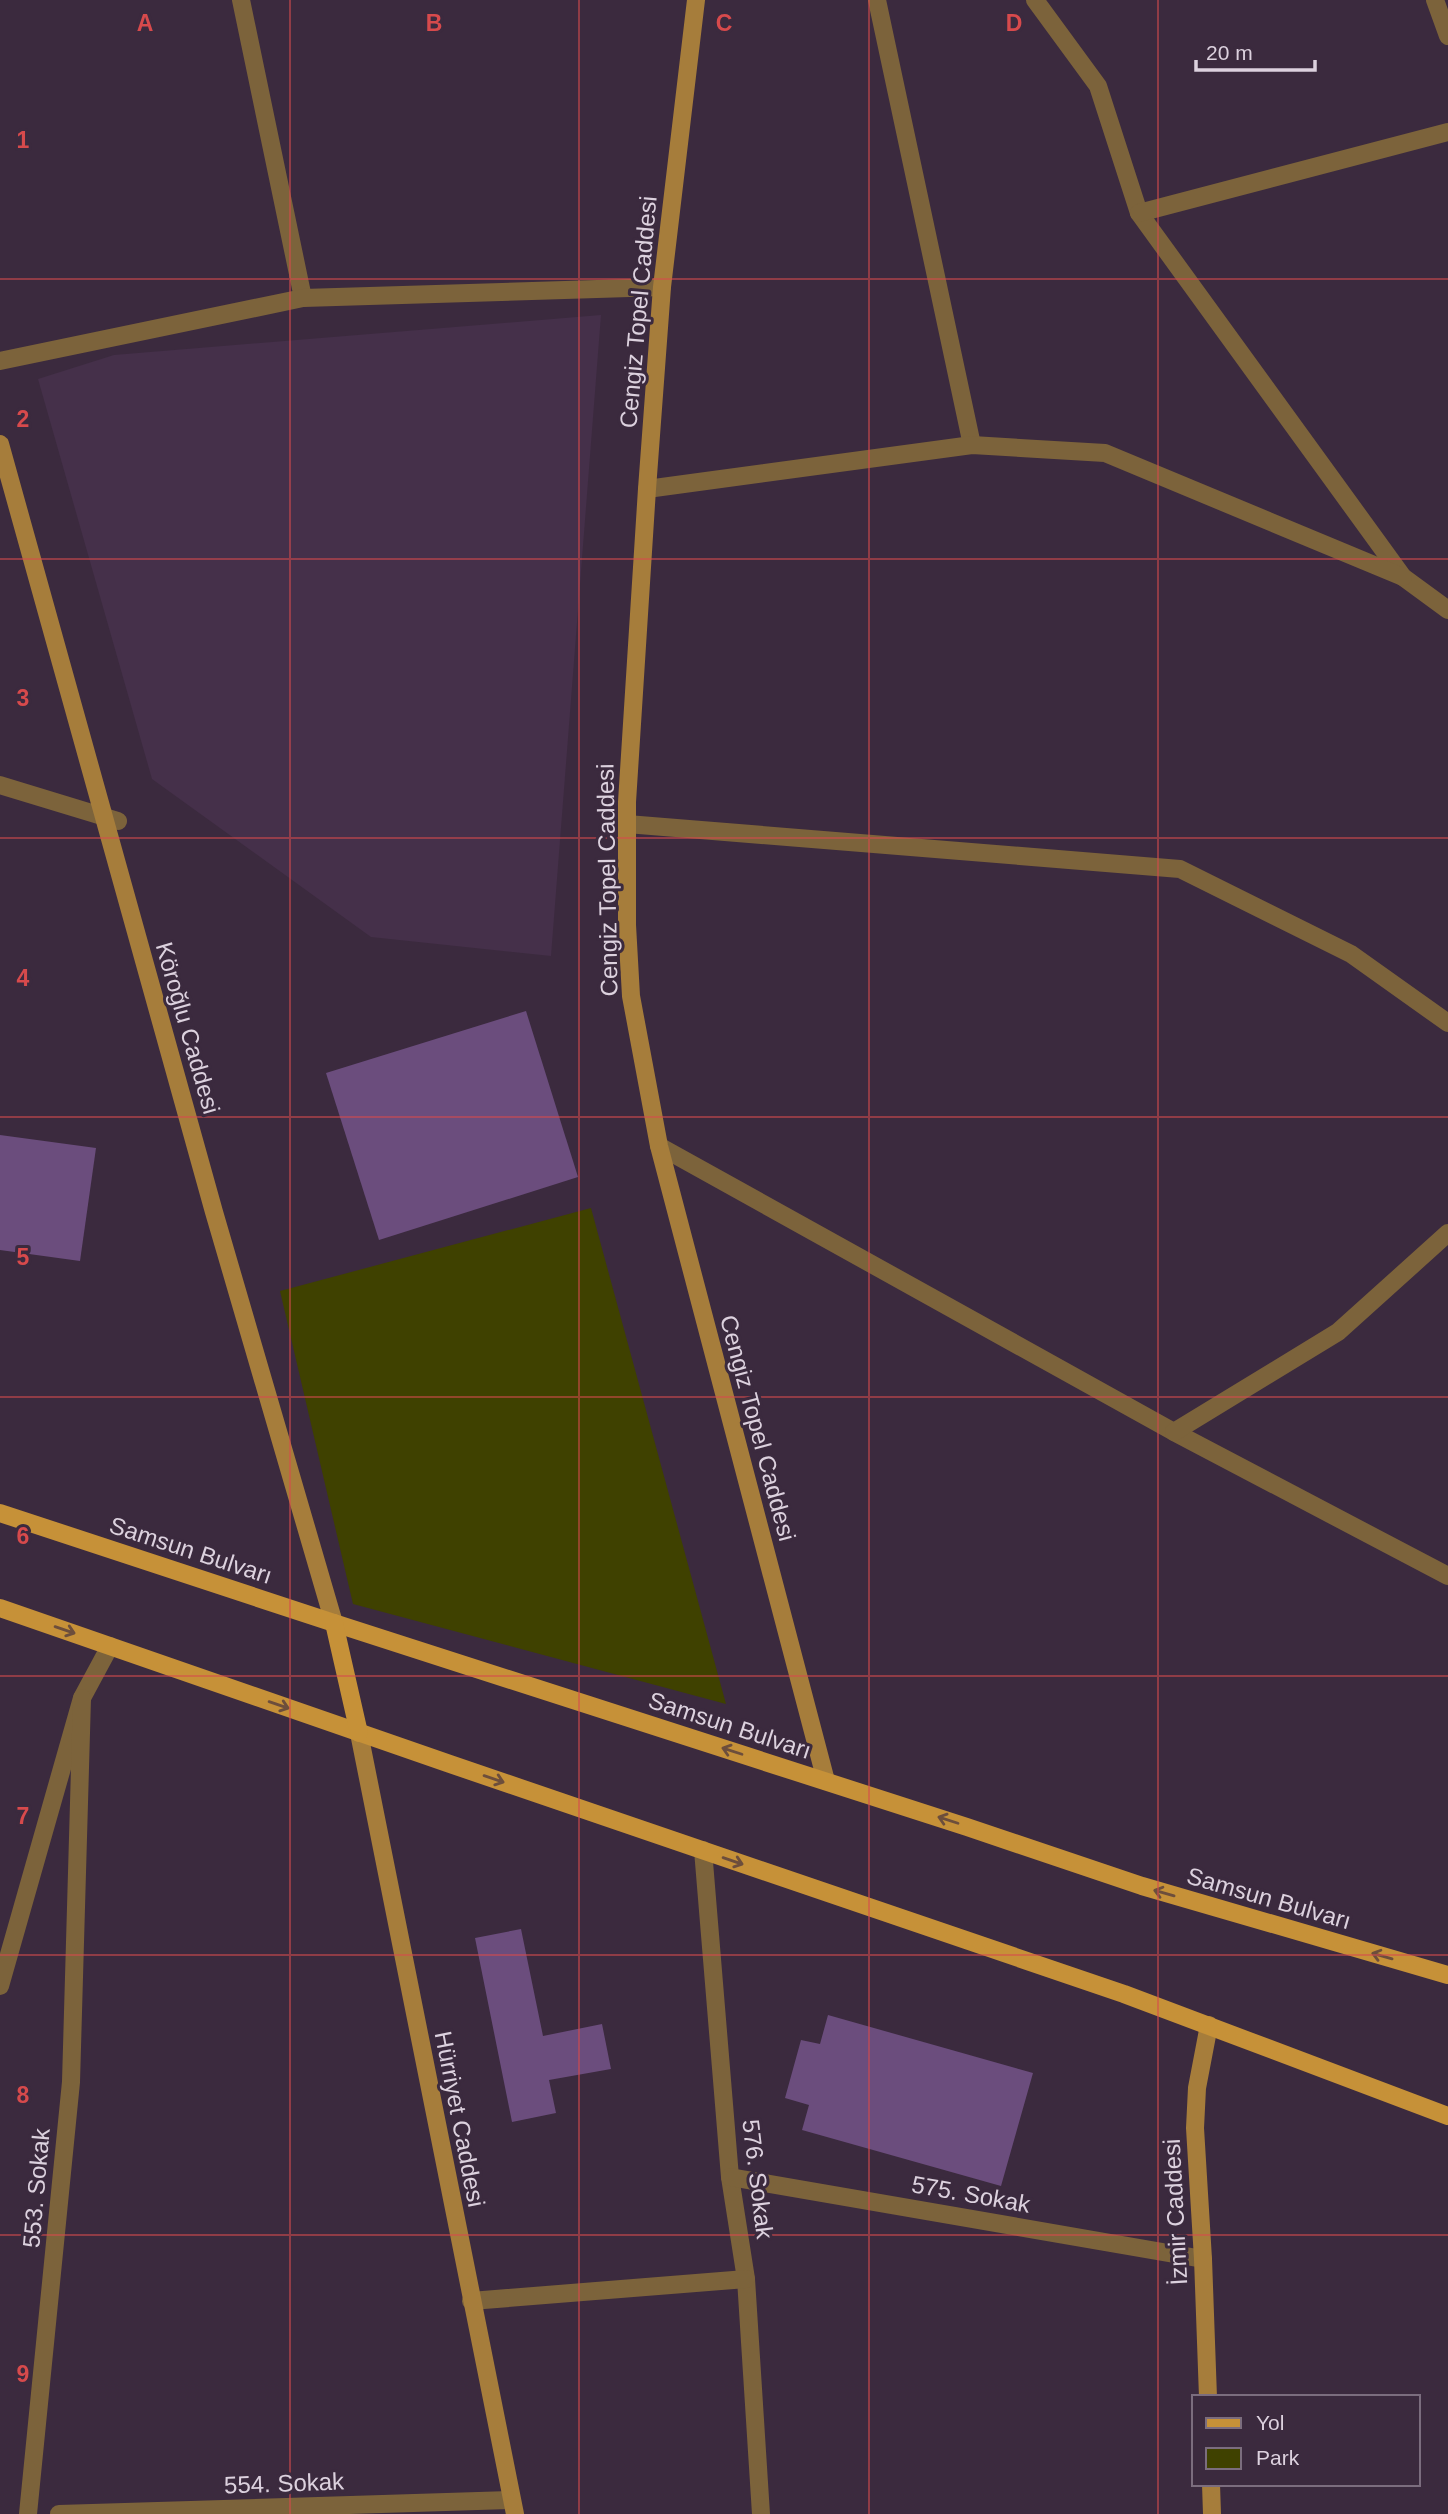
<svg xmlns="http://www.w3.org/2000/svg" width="1448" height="2514" font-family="Helvetica,sans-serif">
  <rect width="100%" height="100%" fill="#3b2a3e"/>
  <!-- built -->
  <path fill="#45304a" d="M601,315L551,956L371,937L152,779L38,379L114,355Z"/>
  <!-- green -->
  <path fill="#3f4100" d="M591,1208L726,1704L353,1604L280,1291Z"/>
  <!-- building -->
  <g fill="#6b4d7d">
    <path d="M526,1011L578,1177L379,1240L326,1073Z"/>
    <path d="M0,1135L96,1148L80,1261L0,1250Z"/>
    <path d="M521,1929L543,2036L602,2024L611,2069L549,2080L556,2113L512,2122L475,1938Z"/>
    <path d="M828,2015L1033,2073L1001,2186L802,2130L809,2105L785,2098L801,2040L820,2044Z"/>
  </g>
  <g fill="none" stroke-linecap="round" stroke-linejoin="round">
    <!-- street -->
    <g stroke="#7c633b" stroke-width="18">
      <path d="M241,0L303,298"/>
      <path d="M877,0L972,445"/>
      <path d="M1035,0L1098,86L1139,213L1403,577L1448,610"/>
      <path d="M1435,0L1448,36"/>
      <path d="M1139,213L1448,132"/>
      <path d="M0,361L303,298L662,287"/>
      <path d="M647,489L972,445L1105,453L1403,577"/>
      <path d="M0,785L118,821"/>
      <path d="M627,824L1180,869L1351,954L1448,1023"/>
      <path d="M659,1146L1174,1432L1448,1576"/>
      <path d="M1174,1432L1338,1332L1448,1233"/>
      <path d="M703,1850L730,2177L746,2279L761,2514"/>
      <path d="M0,1986L82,1698L110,1646"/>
      <path d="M730,2177L1203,2259"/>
      <path d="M471,2301L746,2279"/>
      <path d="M28,2514L71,2082L82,1698"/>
      <path d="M59,2514L511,2500"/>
    </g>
    <!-- secondary -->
    <g stroke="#a67d3b" stroke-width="18">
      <path d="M696,0L662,287L647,489L627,802V925L631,996L659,1146L826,1781"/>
      <path d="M0,444L214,1212L334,1623"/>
      <path d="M359,1733L515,2514"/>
      <path d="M1208,2397L1203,2259L1195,2128L1197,2088L1209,2025"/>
      <path d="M1211,2484L1212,2514"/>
    </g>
    <!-- primary -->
    <g stroke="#c69138" stroke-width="18">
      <path d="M0,1513L334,1623L967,1827L1142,1886L1448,1975"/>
      <path d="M0,1608L450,1764L1124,1994L1448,2116"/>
      <path d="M334,1623L359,1733"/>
    </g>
  </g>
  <!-- one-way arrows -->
  <defs><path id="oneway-shaft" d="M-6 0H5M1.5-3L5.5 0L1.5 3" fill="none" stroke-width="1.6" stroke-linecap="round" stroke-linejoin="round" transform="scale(1.75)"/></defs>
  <g stroke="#6c4e3c">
    <use href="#oneway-shaft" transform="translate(65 1630) rotate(19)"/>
    <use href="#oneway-shaft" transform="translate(279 1705) rotate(19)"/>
    <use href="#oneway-shaft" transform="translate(732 1751) rotate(-162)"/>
    <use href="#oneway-shaft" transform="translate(494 1779) rotate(19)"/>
    <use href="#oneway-shaft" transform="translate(948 1820) rotate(-162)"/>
    <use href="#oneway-shaft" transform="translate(733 1861) rotate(19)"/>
    <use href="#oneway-shaft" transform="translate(1164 1893) rotate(-164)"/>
    <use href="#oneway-shaft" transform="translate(1382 1956) rotate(-164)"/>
  </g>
  <!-- grid -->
  <path fill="none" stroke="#d74a4c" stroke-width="2" stroke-opacity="0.55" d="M290,0V2514M579,0V2514M869,0V2514M1158,0V2514M0,279H1448M0,559H1448M0,838H1448M0,1117H1448M0,1397H1448M0,1676H1448M0,1955H1448M0,2235H1448"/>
  <g text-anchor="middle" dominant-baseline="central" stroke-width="6" stroke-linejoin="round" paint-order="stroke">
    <!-- street labels -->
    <g font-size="24" fill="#dcd1de" stroke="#3b2a3e">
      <text transform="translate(638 312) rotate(-85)">Cengiz Topel Caddesi</text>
      <text transform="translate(607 880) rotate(-91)">Cengiz Topel Caddesi</text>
      <text transform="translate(188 1028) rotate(74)">Köroğlu Caddesi</text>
      <text transform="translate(758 1428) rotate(75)">Cengiz Topel Caddesi</text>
      <text transform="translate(191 1550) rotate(18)">Samsun Bulvarı</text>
      <text transform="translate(730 1725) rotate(18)">Samsun Bulvarı</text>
      <text transform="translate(1269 1898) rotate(16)">Samsun Bulvarı</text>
      <text transform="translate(460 2119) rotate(79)">Hürriyet Caddesi</text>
      <text transform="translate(758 2179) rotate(83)">576. Sokak</text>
      <text transform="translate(36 2188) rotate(-85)">553. Sokak</text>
      <text transform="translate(971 2194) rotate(10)">575. Sokak</text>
      <text transform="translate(1175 2212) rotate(-93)">İzmir Caddesi</text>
      <text transform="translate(284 2483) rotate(-2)">554. Sokak</text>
    </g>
  </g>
  <g font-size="23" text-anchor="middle" font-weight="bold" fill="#d74a4c" stroke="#3b2a3e" stroke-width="6" stroke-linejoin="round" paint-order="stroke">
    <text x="145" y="31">A</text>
    <text x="434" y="31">B</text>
    <text x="724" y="31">C</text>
    <text x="1014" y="31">D</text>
    <text x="23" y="148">1</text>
    <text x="23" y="427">2</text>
    <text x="23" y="706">3</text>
    <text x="23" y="986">4</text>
    <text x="23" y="1265">5</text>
    <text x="23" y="1544">6</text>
    <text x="23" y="1824">7</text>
    <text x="23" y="2103">8</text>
    <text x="23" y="2382">9</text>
  </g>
  <!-- legend -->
  <rect x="1192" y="2395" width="228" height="91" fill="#3b2a3e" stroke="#7b6d7e" stroke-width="2"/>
  <rect x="1206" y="2418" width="35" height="10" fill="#c69138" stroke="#7b6d7e" stroke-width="2"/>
  <text x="1256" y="2430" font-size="21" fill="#dcd1de">Yol</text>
  <rect x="1206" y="2448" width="35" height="21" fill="#3f4100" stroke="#7b6d7e" stroke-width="2"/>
  <text x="1256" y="2465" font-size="21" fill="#dcd1de">Park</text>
  <!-- scale -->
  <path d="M1196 60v10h119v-10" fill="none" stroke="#dcd1de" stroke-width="3.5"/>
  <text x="1206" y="60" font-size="21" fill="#dcd1de" stroke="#3b2a3e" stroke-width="5" paint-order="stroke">20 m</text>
</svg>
